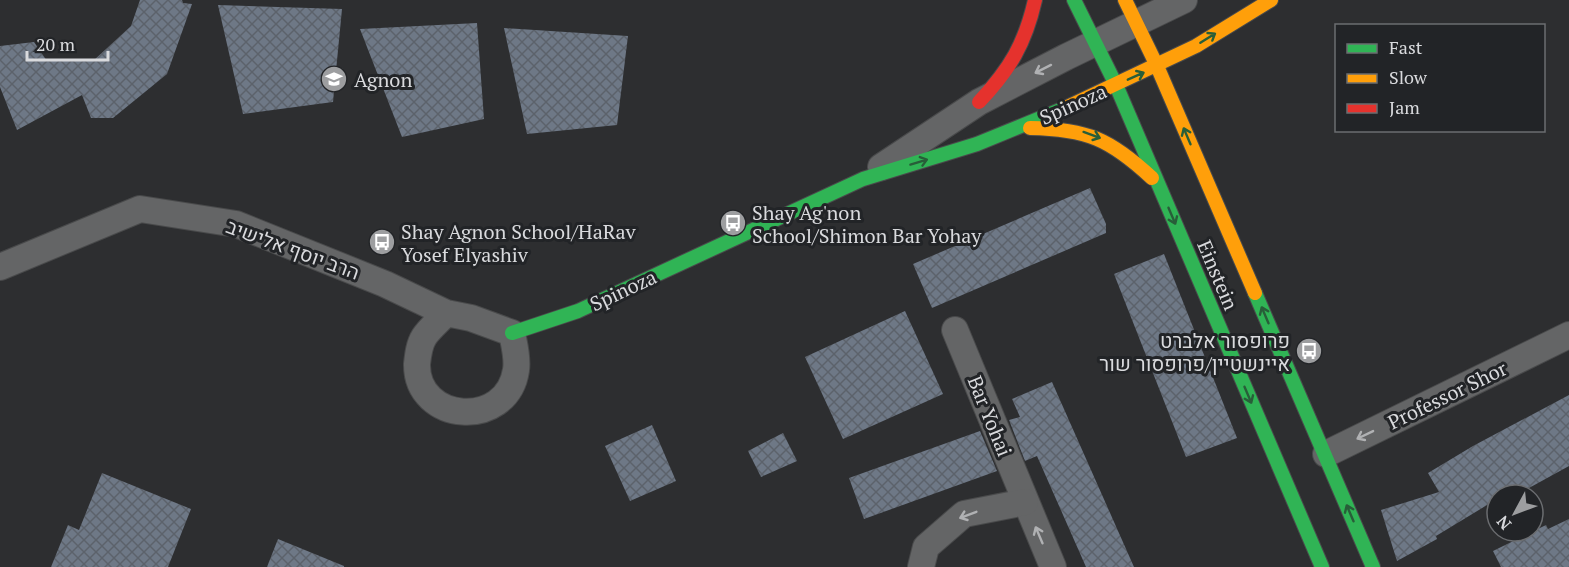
<svg xmlns="http://www.w3.org/2000/svg" width="1569" height="567" font-family="'PT Serif',Heebo,serif">
  <defs>
    <pattern id="building-cross-hatch" width="8" height="8" patternUnits="userSpaceOnUse" patternTransform="scale(1.5)"><rect width="8" height="8" fill="#6e7886"/><path d="M0 0l8 8M0 8l8-8" fill="none" stroke="#5c626b"/></pattern>
  </defs>
  <rect width="100%" height="100%" fill="#2d2e30"/>
  <!-- building -->
  <g fill="url(#building-cross-hatch)">
    <path d="M140,0H182L183,3L192,4L167,74L113,118H91L82,95L17,130L0,87V46L34,42L47,61H93L131,26Z"/>
    <path d="M218,5L342,9L333,102L243,114Z"/>
    <path d="M477,23L484,119L402,137L360,29Z"/>
    <path d="M504,28L628,36L617,125L527,134Z"/>
    <path d="M1090,188L1106,224V233L932,308L913,264Z"/>
    <path d="M1164,254L1237,438L1186,457L1114,274Z"/>
    <path d="M905,311L943,394L843,439L805,357Z"/>
    <path d="M1052,382L1134,567H1086L1037,456L1025,461L1009,420L1020,417L1012,399Z"/>
    <path d="M1569,395V466L1518,494L1515,488L1504,495H1497V499L1436,536L1437,539L1397,561L1381,510L1439,492L1428,473L1473,446Z"/>
    <path d="M652,425L676,481L630,501L605,446Z"/>
    <path d="M980,431L997,471L864,519L849,478Z"/>
    <path d="M783,433L797,461L761,477L748,451Z"/>
    <path d="M102,473L191,509L168,567H51L68,525L79,530Z"/>
    <path d="M1569,519V567H1501L1493,551L1546,525L1548,529Z"/>
    <path d="M278,539L344,566V567H267Z"/>
  </g>
  <g fill="none" stroke-linecap="round" stroke-linejoin="round">
    <!-- street casing -->
    <g stroke="#494a4b" stroke-width="28">
      <g id="street">
        <path d="M881,167L979,102L1066,57L1184,0"/>
        <path d="M0,267L140,209L236,224L385,284L446,313L471,318L512,333C514,344 518,358 516,370C507,430 416,423 417,364C418,355 419,345 424,337C429,329 439,321 446,313"/>
        <path d="M955,330L1053,567"/>
        <path d="M1326,454L1569,335"/>
        <path d="M921,567L926,547L964,514L1025,502"/>
      </g>
    </g>
    <!-- fast casing -->
    <g stroke="#494a4b" stroke-width="16">
      <g id="fast">
        <path d="M1074,0L1116,85L1322,567"/>
        <path d="M1255,293L1373,567"/>
        <path d="M512,333L578,311L863,179L977,144L1065,108"/>
      </g>
    </g>
    <!-- slow casing -->
    <g stroke="#494a4b" stroke-width="16">
      <g id="slow">
        <path d="M1125,0L1157,66L1255,293"/>
        <path d="M1065,108L1196,46L1271,0"/>
        <path d="M1030,128C1087,129 1110,139 1152,178"/>
      </g>
    </g>
    <!-- jam casing -->
    <g stroke="#494a4b" stroke-width="16">
      <path id="jam" d="M979,102C1010,69 1025,44 1035,0"/>
    </g>
    <!-- street -->
    <use href="#street" stroke="#646566" stroke-width="26"/>
    <!-- fast -->
    <use href="#fast" stroke="#30b455" stroke-width="14"/>
    <!-- slow -->
    <use href="#slow" stroke="#ff9f0a" stroke-width="14"/>
    <!-- jam -->
    <use href="#jam" stroke="#e5322d" stroke-width="14"/>
  </g>
  <!-- one-way arrows -->
  <defs><path id="oneway-shaft" d="M-6 0H5M1.5-3L5.5 0L1.5 3" fill="none" stroke-width="1.6" stroke-linecap="round" stroke-linejoin="round" transform="scale(1.5)"/></defs>
  <g stroke="#285e39">
    <use href="#oneway-shaft" transform="translate(1208 38) rotate(-32)"/>
    <use href="#oneway-shaft" transform="translate(1136 76) rotate(-24)"/>
    <use href="#oneway-shaft" transform="translate(1092 135) rotate(20)"/>
    <use href="#oneway-shaft" transform="translate(1187 136) rotate(-113)"/>
    <use href="#oneway-shaft" transform="translate(919 162) rotate(-17)"/>
    <use href="#oneway-shaft" transform="translate(1172 216) rotate(67)"/>
    <use href="#oneway-shaft" transform="translate(1265 315) rotate(-113)"/>
    <use href="#oneway-shaft" transform="translate(1248 395) rotate(67)"/>
    <use href="#oneway-shaft" transform="translate(1350 513) rotate(-113)"/>
  </g>
  <g stroke="#b0b1b3">
    <use href="#oneway-shaft" transform="translate(1043 69) rotate(153)"/>
    <use href="#oneway-shaft" transform="translate(1365 435) rotate(154)"/>
    <use href="#oneway-shaft" transform="translate(968 515) rotate(159)"/>
    <use href="#oneway-shaft" transform="translate(1039 535) rotate(-113)"/>
  </g>
  <!-- icons -->
  <defs>
    <g id="school-disc" transform="scale(1.35)"><circle r="9.5" fill="#9d9ea0" stroke="#222427"/><path d="M0-5L7-2L0 1L-7-2ZM-4 1L0 2.5L4 1V4Q0 6-4 4Z" fill="#fff"/></g>
    <g id="bus-disc" transform="scale(1.35)"><circle r="9.5" fill="#9d9ea0" stroke="#222427"/><path d="M-5-6H5V4H4V6H2V4H-2V6H-4V4H-5ZM-3.5-4V0h7V-4ZM-3.5 1.2v1.5H-2V1.2ZM2 1.2v1.5H3.5V1.2Z" fill="#fff"/></g>
  </defs>
  <g fill-rule="evenodd">
    <use href="#school-disc" x="334" y="79"/>
    <use href="#bus-disc" x="733" y="223"/>
    <use href="#bus-disc" x="382" y="242"/>
    <use href="#bus-disc" x="1309" y="351"/>
  </g>
  <g text-anchor="middle" dominant-baseline="central" stroke-width="6" stroke-linejoin="round" paint-order="stroke">
    <!-- poi labels -->
    <g font-size="20" fill="#d9dadd" stroke="#222427" text-anchor="start">
      <text x="354" y="79">Agnon</text>
      <text x="752" y="212">Shay Ag'non<tspan x="752" dy="23">School/Shimon Bar Yohay</tspan></text>
      <text x="401" y="231">Shay Agnon School/HaRav<tspan x="401" dy="23">Yosef Elyashiv</tspan></text>
      <text x="1290" y="340" text-anchor="end">פרופסור אלברט<tspan x="1290" dy="23">איינשטיין/פרופסור שור</tspan></text>
    </g>
    <!-- street labels -->
    <g font-size="20" fill="#d9dadd" stroke="#222427">
      <text transform="translate(1073 104) rotate(-24)">Spinoza</text>
      <text transform="translate(293 249) rotate(20)">הרב יוסף אלישיב</text>
      <text transform="translate(1218 275) rotate(67)">Einstein</text>
      <text transform="translate(623 290) rotate(-25)">Spinoza</text>
      <text transform="translate(1447 395) rotate(-26)">Professor Shor</text>
      <text transform="translate(990 416) rotate(68)">Bar Yohai</text>
    </g>
  </g>
  <!-- legend -->
  <rect x="1335" y="24" width="210" height="108" fill="#222427" stroke="#6b6d70" stroke-width="1.5"/>
  <rect x="1347" y="44" width="30" height="9" fill="#30b455" stroke="#6b6d70" stroke-width="1.5"/>
  <text x="1389" y="54" font-size="18" fill="#d9dadd">Fast</text>
  <rect x="1347" y="74" width="30" height="9" fill="#ff9f0a" stroke="#6b6d70" stroke-width="1.5"/>
  <text x="1389" y="84" font-size="18" fill="#d9dadd">Slow</text>
  <rect x="1347" y="104" width="30" height="9" fill="#e5322d" stroke="#6b6d70" stroke-width="1.5"/>
  <text x="1389" y="114" font-size="18" fill="#d9dadd">Jam</text>
  <!-- north arrow -->
  <g transform="translate(1515 513) rotate(229)"><circle r="28" fill="#222427" stroke="#6b6d70" stroke-width="1.5"/>
  <path d="M0-4.5L10 22L0 15L-10 22Z" fill="#9d9ea0"/>
  <text y="-9" font-size="16" font-weight="bold" text-anchor="middle" fill="#d9dadd">N</text>
  </g>
  <!-- scale -->
  <path d="M27 51v9h81v-9" fill="none" stroke="#d9dadd" stroke-width="3"/>
  <text x="36" y="51" font-size="18" fill="#d9dadd" stroke="#222427" stroke-width="4.5" paint-order="stroke">20 m</text>
</svg>
